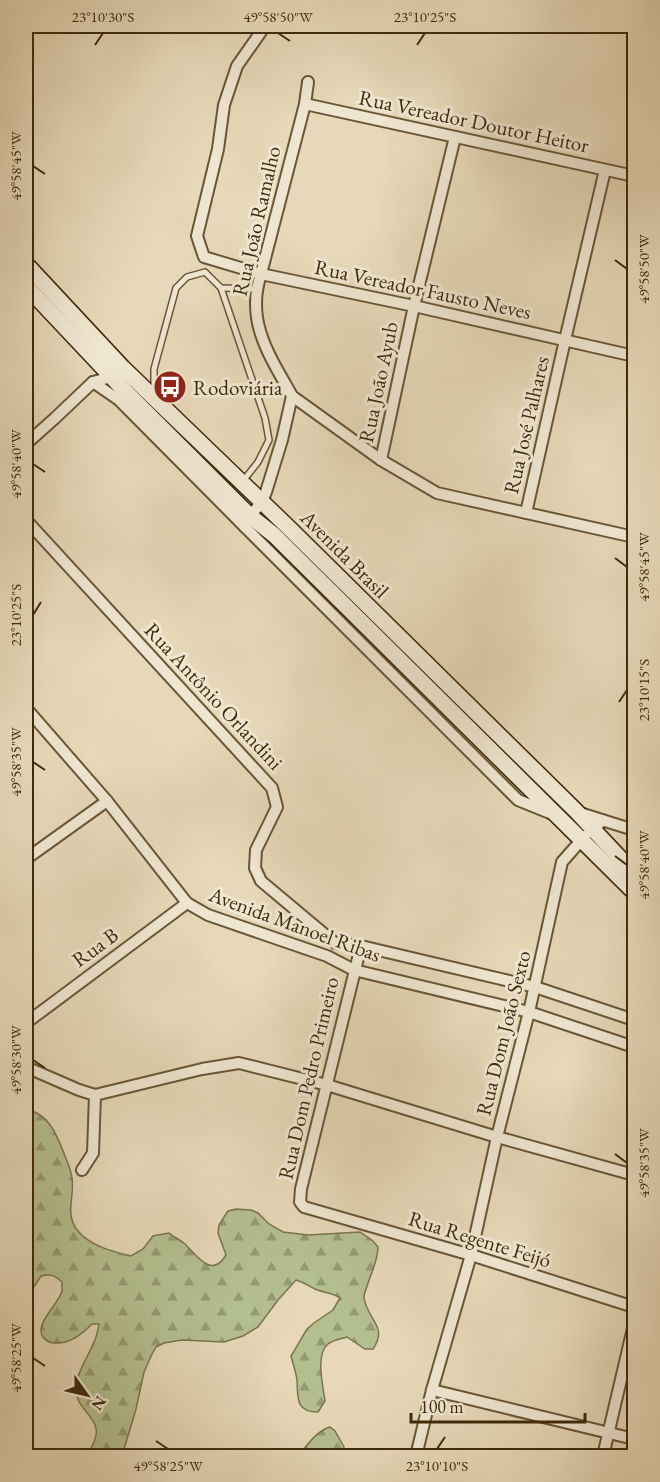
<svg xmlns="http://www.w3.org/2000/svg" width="660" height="1482" font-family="'EB Garamond',serif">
  <defs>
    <pattern id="forest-firs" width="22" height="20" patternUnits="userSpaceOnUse" patternTransform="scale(1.5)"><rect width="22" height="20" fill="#b4bf90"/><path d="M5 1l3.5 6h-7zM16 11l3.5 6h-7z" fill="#949b74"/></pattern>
  </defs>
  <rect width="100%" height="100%" fill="#e6d8b8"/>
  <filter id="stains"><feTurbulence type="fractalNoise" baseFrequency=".00333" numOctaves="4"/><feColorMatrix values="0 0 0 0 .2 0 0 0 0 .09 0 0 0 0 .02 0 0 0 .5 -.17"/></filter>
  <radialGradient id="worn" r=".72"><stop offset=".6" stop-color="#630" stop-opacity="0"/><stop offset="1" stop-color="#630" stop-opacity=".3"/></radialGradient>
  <!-- forest -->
  <g fill="url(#forest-firs)" stroke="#7a744e" stroke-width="1.5">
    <path d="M26,1110C49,1112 58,1138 65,1156C68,1163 71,1170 72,1178C75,1196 64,1215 78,1231C90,1246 114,1252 131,1256L143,1249L153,1236L169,1233C174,1237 180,1240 185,1244C197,1256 212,1279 226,1255L218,1233L219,1225L228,1211L236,1209L251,1210L258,1213L269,1224L283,1232L308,1235L360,1232L373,1241L378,1247C378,1259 372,1272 368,1283C367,1287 364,1293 364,1297C366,1319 389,1326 373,1349H365L347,1337C341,1339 333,1340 328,1344C315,1354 323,1386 325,1401L318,1412C295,1412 298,1397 297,1380C296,1372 293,1364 291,1356L307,1329L314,1323L333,1310L340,1298C333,1293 324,1293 315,1289C309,1286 303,1282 296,1280L278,1300L258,1327L243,1336L224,1342L182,1340L164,1343L156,1347L152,1354L144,1372L136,1409L122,1456H87C90,1450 95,1442 96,1435C100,1419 75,1407 76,1390C76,1373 88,1357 94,1342C97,1336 98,1330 99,1324H92C82,1334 70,1344 55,1343C50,1343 46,1341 43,1337C34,1324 58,1305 62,1291C62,1291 62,1283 62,1282C55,1275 50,1274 41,1276L26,1299V1196L28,1192L26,1184Z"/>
    <path d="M330,1427L335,1431L344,1447L342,1456H298C307,1446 316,1431 330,1427Z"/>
  </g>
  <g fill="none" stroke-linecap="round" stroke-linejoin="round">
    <!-- service casing -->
    <g stroke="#695636" stroke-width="8">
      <g id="service">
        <path d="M221,288L256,289"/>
        <path d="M154,393V369L176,288L187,277L205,272L221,288L265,418L269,440L258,462L247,476L241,480"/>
      </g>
    </g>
    <!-- minor casing -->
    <g stroke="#695636" stroke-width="14">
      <g id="minor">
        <path d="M265,26L237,66L224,105L218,149L197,236L204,257L261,274L414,306L634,356"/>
        <path d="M308,82L305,104L261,274C245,322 270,356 292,396L282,440L266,492L262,502L250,516L245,527L518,800L550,813"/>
        <path d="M305,104L634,176"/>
        <path d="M93,382L119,400L245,527"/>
        <path d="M292,396L381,460L437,493L634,537"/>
        <path d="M26,444L54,419L93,382L111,377L116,373"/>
        <path d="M381,460L414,306L455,137"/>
        <path d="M526,513L565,340L605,170"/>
        <path d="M26,520L272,788L277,807L256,850L255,868L261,881L335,943L361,946L535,987L634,1020"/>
        <path d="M26,708L107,801L187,903L208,915L327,956L354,970L529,1012L634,1047"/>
        <path d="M580,813L602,820"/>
        <path d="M599,824L602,820L634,830"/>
        <path d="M26,859L107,801"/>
        <path d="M361,946L301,1189L300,1202L304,1207L471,1255L634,1307"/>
        <path d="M26,1023L187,903"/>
        <path d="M26,1067L79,1090L95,1095"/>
        <path d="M82,1170L93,1153L95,1095L202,1069L239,1063L327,1085L497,1137L634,1175"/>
        <path d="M432,1390L634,1439"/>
        <path d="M416,1456L432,1390L471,1255L497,1137L529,1012L562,862L585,836"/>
        <path d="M603,1456L634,1324"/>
      </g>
    </g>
    <!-- secondary casing -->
    <g stroke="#3f2a0b" stroke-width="18">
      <g id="secondary">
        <path d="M26,264L123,368L287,526L576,811L634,873"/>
        <path d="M26,286L125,391L250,516L274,535L634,892"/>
      </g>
    </g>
    <!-- service -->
    <use href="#service" stroke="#efe6d1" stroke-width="5"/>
    <!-- minor -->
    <use href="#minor" stroke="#efe6d1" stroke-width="10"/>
    <!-- secondary -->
    <use href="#secondary" stroke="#efe6d1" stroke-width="15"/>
  </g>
  <!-- ticks -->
  <path fill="none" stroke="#3f2a0b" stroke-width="2" d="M278,33L290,41M95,45L103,33M417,45L425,33M33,166L45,174M615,260L627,269M33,464L45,472M615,558L627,567M33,615L41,602M619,702L627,690M33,762L45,770M615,856L627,865M33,1060L45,1068M615,1154L627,1163M33,1358L45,1366M156,1441L168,1449M437,1449L445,1437"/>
  <!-- icons -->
  <defs>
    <g id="bus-disc" transform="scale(1.725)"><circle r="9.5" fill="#8f2418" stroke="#efe6d1"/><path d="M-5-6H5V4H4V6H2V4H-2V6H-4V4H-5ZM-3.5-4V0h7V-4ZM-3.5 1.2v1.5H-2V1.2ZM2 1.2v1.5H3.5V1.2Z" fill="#fff"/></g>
  </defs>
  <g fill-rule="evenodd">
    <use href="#bus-disc" x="170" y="387"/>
  </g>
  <g text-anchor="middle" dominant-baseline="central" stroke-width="6" stroke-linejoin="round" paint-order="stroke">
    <!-- street labels -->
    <g font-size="21" fill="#3f2a0b" stroke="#efe6d1">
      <text transform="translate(474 121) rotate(12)">Rua Vereador Doutor Heitor</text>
      <text transform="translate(256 221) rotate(-77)">Rua João Ramalho</text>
      <text transform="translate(423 289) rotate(12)">Rua Vereador Fausto Neves</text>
      <text transform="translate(378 382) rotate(-78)">Rua João Ayub</text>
      <text transform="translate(526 425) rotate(-77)">Rua José Palhares</text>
      <text transform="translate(345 554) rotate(45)">Avenida Brasil</text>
      <text transform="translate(214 696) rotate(47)">Rua Antônio Orlandini</text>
      <text transform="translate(295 924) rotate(20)">Avenida Manoel Ribas</text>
      <text transform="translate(95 947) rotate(-36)">Rua B</text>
      <text transform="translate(503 1033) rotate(-76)">Rua Dom João Sexto</text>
      <text transform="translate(308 1078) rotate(-77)">Rua Dom Pedro Primeiro</text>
      <text transform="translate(480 1239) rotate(17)">Rua Regente Feijó</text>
    </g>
    <!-- poi labels -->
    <g font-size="21" fill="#3f2a0b" stroke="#efe6d1" text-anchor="start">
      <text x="193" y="387">Rodoviária</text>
    </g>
  </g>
  <!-- margin -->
  <rect width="660" height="1482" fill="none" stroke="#e6d8b8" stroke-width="66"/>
  <!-- north arrow -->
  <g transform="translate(87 1395) rotate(124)" stroke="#efe6d1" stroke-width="4.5" paint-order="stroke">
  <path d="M0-4.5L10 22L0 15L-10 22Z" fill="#3f2a0b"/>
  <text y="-9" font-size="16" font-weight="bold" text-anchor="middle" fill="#3f2a0b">N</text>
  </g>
  <!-- scale -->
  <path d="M411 1413v9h174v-9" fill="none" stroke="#3f2a0b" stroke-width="3"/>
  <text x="420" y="1413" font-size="18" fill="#3f2a0b" stroke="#efe6d1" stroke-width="4.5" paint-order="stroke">100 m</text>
  <rect x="33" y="33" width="594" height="1416" fill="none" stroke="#3f2a0b" stroke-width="2"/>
  <g font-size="15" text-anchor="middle" fill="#3f2a0b">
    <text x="103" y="22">23°10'30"S</text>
    <text x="278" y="22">49°58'50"W</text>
    <text x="425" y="22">23°10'25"S</text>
    <text transform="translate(16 166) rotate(-90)" y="5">49°58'45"W</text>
    <text transform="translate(644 269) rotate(-90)" y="5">49°58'50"W</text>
    <text transform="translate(16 464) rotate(-90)" y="5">49°58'40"W</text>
    <text transform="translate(644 567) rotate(-90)" y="5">49°58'45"W</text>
    <text transform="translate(16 615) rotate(-90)" y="5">23°10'25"S</text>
    <text transform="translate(644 690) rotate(-90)" y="5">23°10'15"S</text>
    <text transform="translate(16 762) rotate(-90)" y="5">49°58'35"W</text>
    <text transform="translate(644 865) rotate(-90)" y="5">49°58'40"W</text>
    <text transform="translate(16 1060) rotate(-90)" y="5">49°58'30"W</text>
    <text transform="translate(644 1163) rotate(-90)" y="5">49°58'35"W</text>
    <text transform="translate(16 1358) rotate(-90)" y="5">49°58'25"W</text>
    <text x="168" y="1471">49°58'25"W</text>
    <text x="437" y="1471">23°10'10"S</text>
  </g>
  <rect width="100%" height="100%" filter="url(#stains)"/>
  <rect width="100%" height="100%" fill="url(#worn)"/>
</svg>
